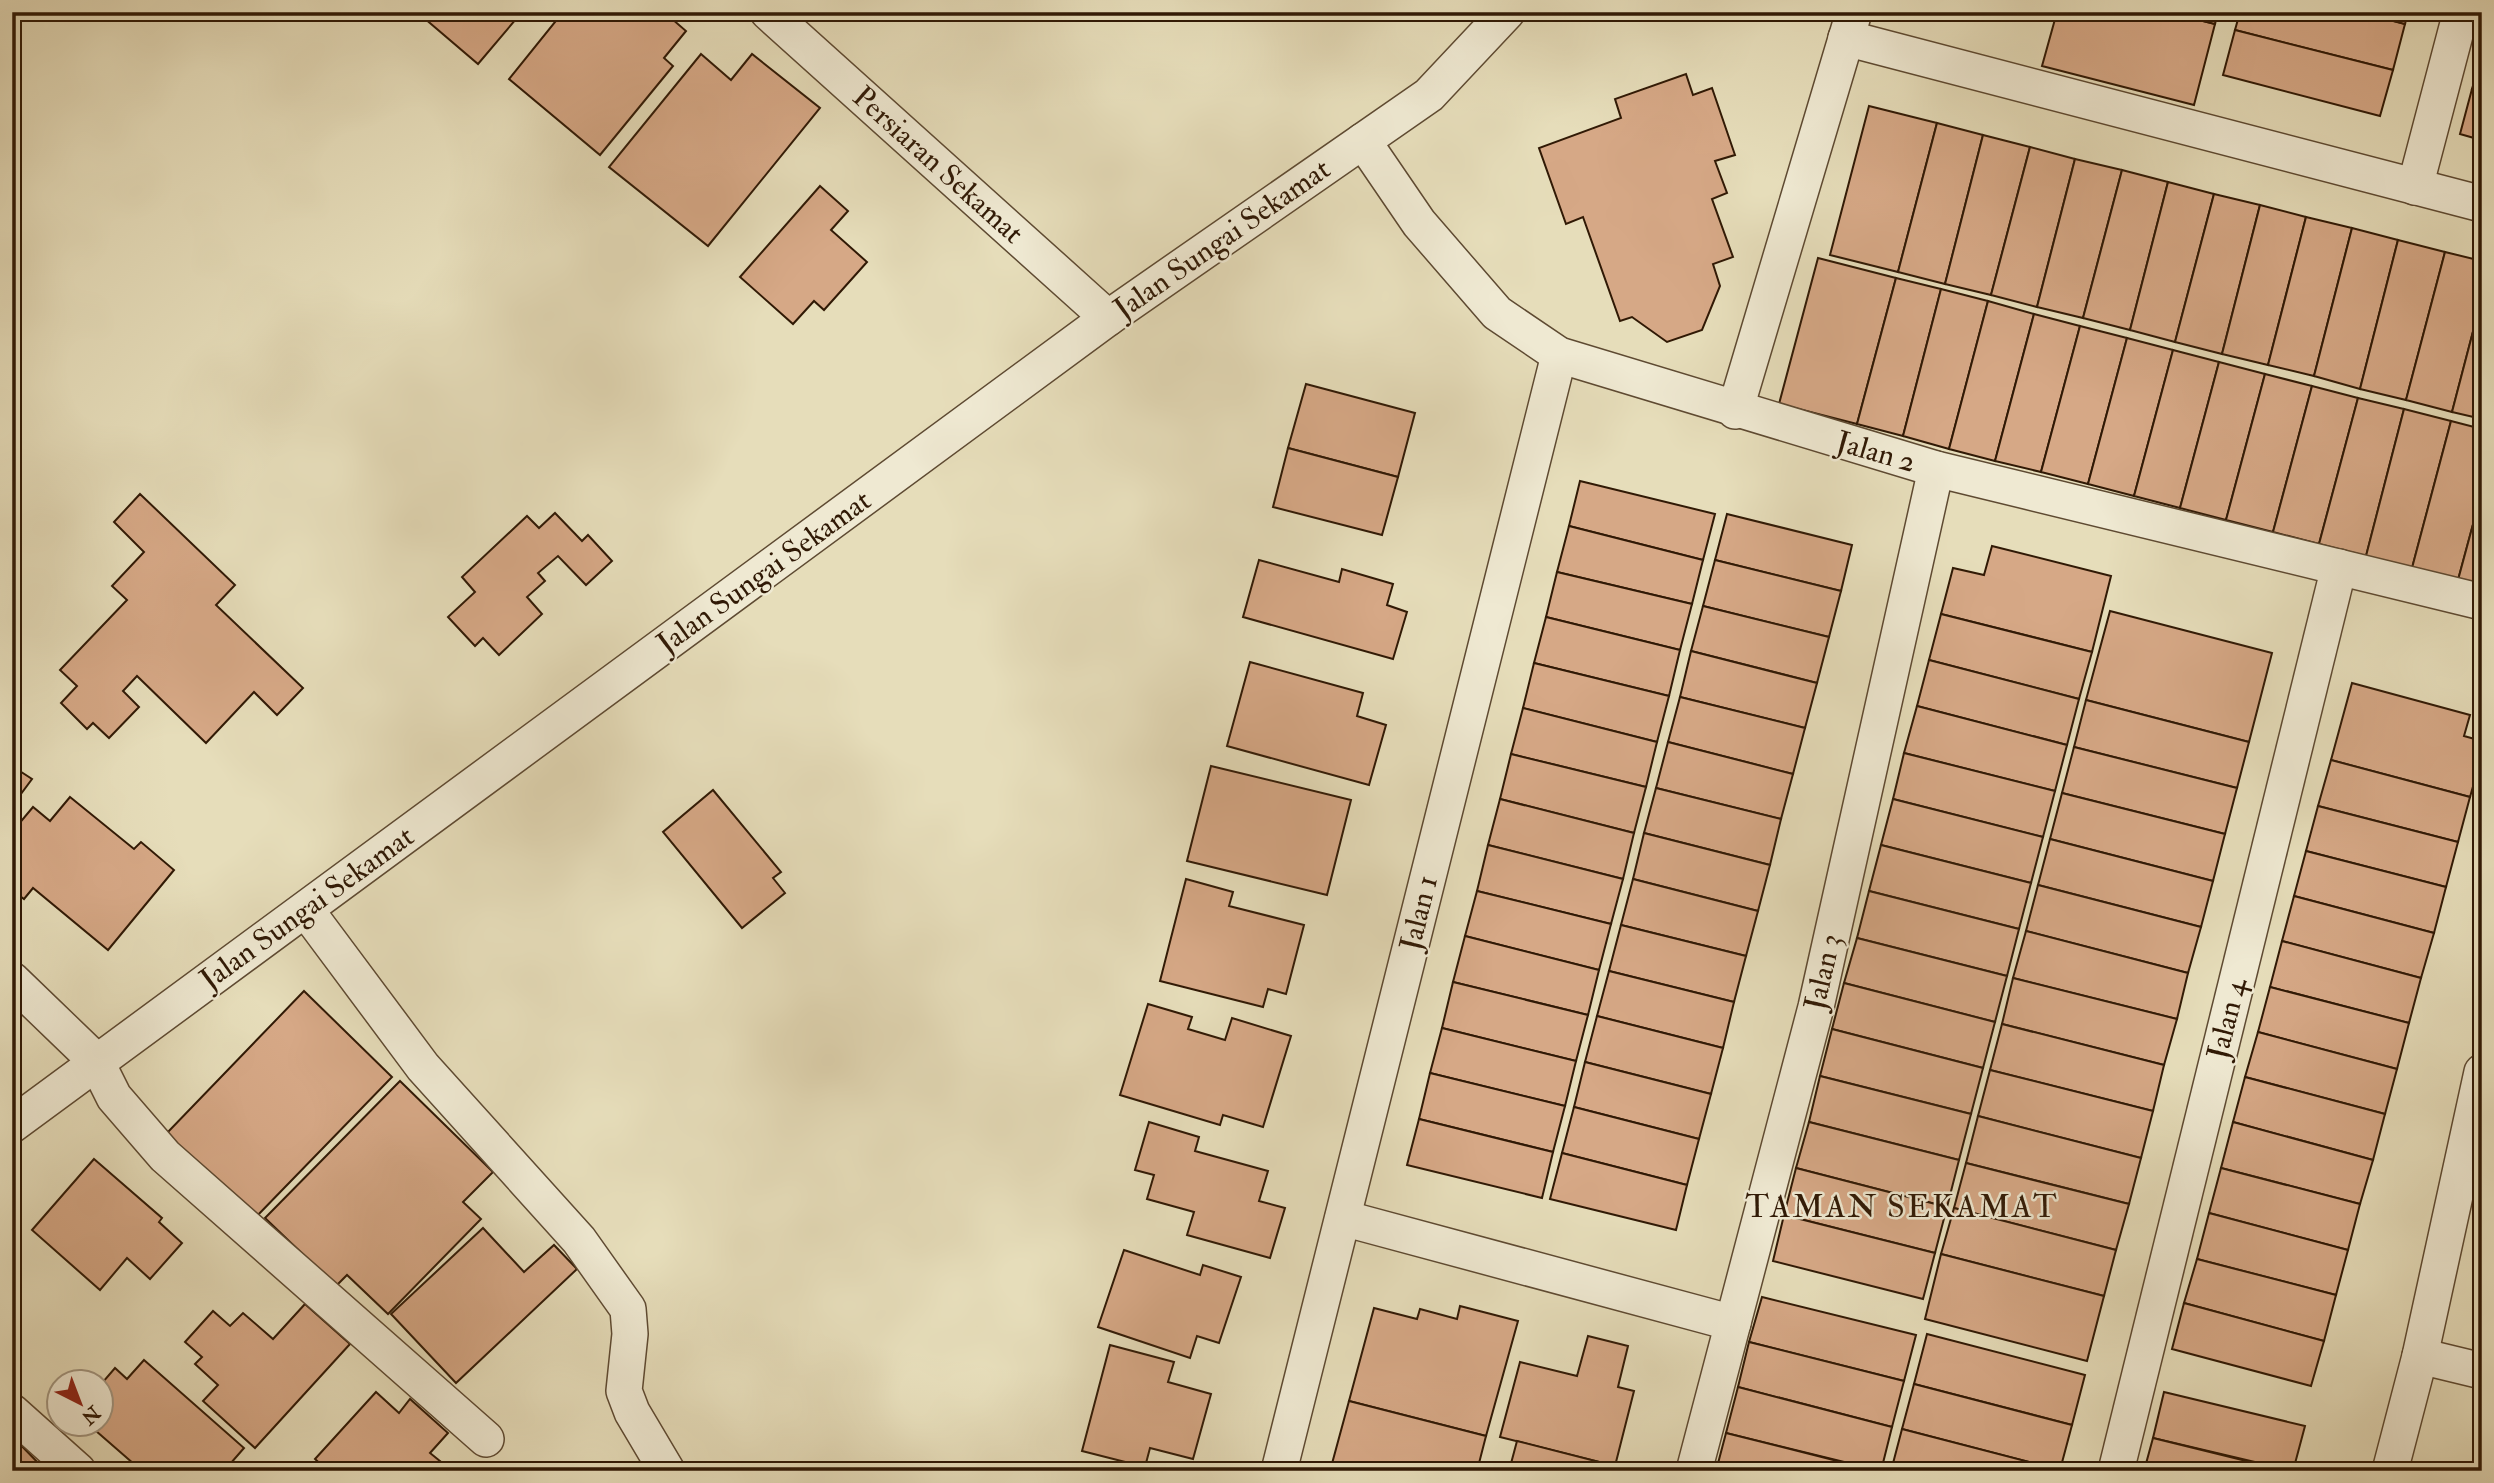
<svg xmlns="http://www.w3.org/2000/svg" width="2494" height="1483" font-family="'IM FELL Double Pica',serif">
  <rect width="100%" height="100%" fill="#e6ddba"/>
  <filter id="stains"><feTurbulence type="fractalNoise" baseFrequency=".00286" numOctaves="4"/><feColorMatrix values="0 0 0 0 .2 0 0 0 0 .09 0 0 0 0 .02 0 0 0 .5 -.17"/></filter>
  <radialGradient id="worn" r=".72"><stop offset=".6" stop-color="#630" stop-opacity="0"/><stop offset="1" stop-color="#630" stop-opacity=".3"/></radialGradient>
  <!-- building -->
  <g fill="#d6a886" stroke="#301905" stroke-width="2">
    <path d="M417,12H522L478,64Z"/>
    <path d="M563,12H616L622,17L625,12H664L686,31L664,58L673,66L600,155L509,79Z"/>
    <path d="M2057,12H2167L2215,24L2194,105L2042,66Z"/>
    <path d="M2167,12H2218L2215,24Z"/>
    <path d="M2240,12H2359L2405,24L2393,70L2235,30Z"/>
    <path d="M2359,12H2408L2405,24Z"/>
    <path d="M2235,30L2393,70L2380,116L2223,75Z"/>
    <path d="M701,54L731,80L752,54L820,108L708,246L609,167Z"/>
    <path d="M2482,55V91L2472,89Z"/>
    <path d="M1686,74L1693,95L1712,88L1735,155L1715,161L1727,193L1712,199L1733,257L1713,264L1720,286L1702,330L1667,342L1632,317L1620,321L1583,217L1566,224L1539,148L1621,118L1615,99Z"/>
    <path d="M2472,89L2482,91V170L2474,168L2481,140L2460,134Z"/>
    <path d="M1869,106L1937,123L1898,272L1830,255Z"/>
    <path d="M1937,123L1983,135L1945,284L1898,272Z"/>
    <path d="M1983,135L2030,147L1991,295L1945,284Z"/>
    <path d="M2030,147L2075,159L2037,307L1991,295Z"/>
    <path d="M2075,159L2122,170L2083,318L2037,307Z"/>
    <path d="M2122,170L2168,182L2130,330L2083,318Z"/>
    <path d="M2168,182L2214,194L2175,342L2130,330Z"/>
    <path d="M820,186L848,211L831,230L867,262L824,310L814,301L793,324L740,277Z"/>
    <path d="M2214,194L2260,205L2222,354L2175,342Z"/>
    <path d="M2260,205L2306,217L2268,365L2222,354Z"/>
    <path d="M2306,217L2352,228L2314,376L2268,365Z"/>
    <path d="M2352,228L2398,240L2360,389L2314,376Z"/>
    <path d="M2398,240L2445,252L2406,400L2360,389Z"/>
    <path d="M2445,252L2482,261V297L2452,412L2406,400Z"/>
    <path d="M1818,258L1896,278L1857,424L1779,404Z"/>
    <path d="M1896,278L1941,289L1903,436L1857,424Z"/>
    <path d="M1941,289L1988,301L1949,449L1903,436Z"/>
    <path d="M2482,297V419L2452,412Z"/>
    <path d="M1988,301L2034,314L1995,461L1949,449Z"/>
    <path d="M2034,314L2080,326L2041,472L1995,461Z"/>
    <path d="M2080,326L2127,338L2088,484L2041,472Z"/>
    <path d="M2127,338L2173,350L2134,496L2088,484Z"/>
    <path d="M2173,350L2219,362L2180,508L2134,496Z"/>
    <path d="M2219,362L2265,374L2226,520L2180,508Z"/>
    <path d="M2265,374L2312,386L2273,532L2226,520Z"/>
    <path d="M1306,384L1415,413L1398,477L1288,448Z"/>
    <path d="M2312,386L2358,398L2319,544L2273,532Z"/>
    <path d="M2358,398L2404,409L2366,556L2319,544Z"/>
    <path d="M2404,409L2451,421L2412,568L2366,556Z"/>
    <path d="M2451,421L2482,429V491L2458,580L2412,568Z"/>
    <path d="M1288,448L1398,477L1382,535L1273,507Z"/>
    <path d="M1580,481L1715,514L1703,560L1569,526Z"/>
    <path d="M2482,491V586L2458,580Z"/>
    <path d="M140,494L235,585L216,605L303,688L277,715L254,692L206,743L137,676L123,691L139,707L109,738L93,723L87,729L61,703L77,686L60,670L127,600L112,586L144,552L114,522Z"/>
    <path d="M555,513L582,541L588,535L612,561L586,585L558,556L538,573L545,581L527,597L542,614L499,655L483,638L475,646L448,617L475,592L462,577L527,516L539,528Z"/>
    <path d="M1727,514L1852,545L1841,591L1715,560Z"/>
    <path d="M1569,526L1703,560L1692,604L1557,572Z"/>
    <path d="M1992,546L2111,576L2092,652L1941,614L1953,568L1984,575Z"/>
    <path d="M1259,560L1339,582L1342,569L1393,584L1387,605L1407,612L1393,659L1243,617Z"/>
    <path d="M1715,560L1841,591L1829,637L1703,606Z"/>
    <path d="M1557,572L1692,604L1680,650L1546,617Z"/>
    <path d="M1703,606L1829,637L1817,683L1691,651Z"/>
    <path d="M2110,611L2272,653L2249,742L2086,700Z"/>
    <path d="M1941,614L2092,652L2079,699L1929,660Z"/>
    <path d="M1546,617L1680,650L1669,696L1534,663Z"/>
    <path d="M1691,651L1817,683L1805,728L1680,697Z"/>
    <path d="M1929,660L2079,699L2067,745L1917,706Z"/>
    <path d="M1250,662L1363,693L1357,716L1386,725L1369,785L1227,746Z"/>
    <path d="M1534,663L1669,696L1657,742L1523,708Z"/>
    <path d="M2352,683L2470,715L2464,736L2482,741V755L2470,797L2331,760Z"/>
    <path d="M1680,697L1805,728L1793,774L1668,742Z"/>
    <path d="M2086,700L2249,742L2237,788L2074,747Z"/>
    <path d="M1917,706L2067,745L2055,791L1904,753Z"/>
    <path d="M1523,708L1657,742L1646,787L1511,754Z"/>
    <path d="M1668,742L1793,774L1781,819L1656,788Z"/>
    <path d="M2074,747L2237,788L2225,834L2062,793Z"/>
    <path d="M1904,753L2055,791L2043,837L1893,799Z"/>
    <path d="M1511,754L1646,787L1634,833L1500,799Z"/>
    <path d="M2331,760L2470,797L2458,842L2318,806Z"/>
    <path d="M12,766L32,779L12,806Z"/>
    <path d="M1211,766L1351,800L1327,895L1187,861Z"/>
    <path d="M1656,788L1781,819L1770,865L1644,833Z"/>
    <path d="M713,790L781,872L773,878L785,893L742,928L663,832Z"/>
    <path d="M2062,793L2225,834L2213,881L2050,839Z"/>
    <path d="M70,797L134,849L141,842L174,870L108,950L33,888L24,899L12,890V832L33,807L50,821Z"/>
    <path d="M1500,799L1634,833L1623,879L1488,845Z"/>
    <path d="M1893,799L2043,837L2031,883L1881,845Z"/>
    <path d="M2318,806L2458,842L2446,887L2306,851Z"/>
    <path d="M1644,833L1770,865L1758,911L1633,879Z"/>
    <path d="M2050,839L2213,881L2201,927L2038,885Z"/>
    <path d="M1488,845L1623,879L1611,924L1477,891Z"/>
    <path d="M1881,845L2031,883L2019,929L1869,891Z"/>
    <path d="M2306,851L2446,887L2434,933L2294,896Z"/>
    <path d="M1186,879L1233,892L1229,906L1304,925L1286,994L1268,989L1263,1007L1160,981Z"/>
    <path d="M1633,879L1758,911L1746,956L1621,925Z"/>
    <path d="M2038,885L2201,927L2188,973L2026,931Z"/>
    <path d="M1477,891L1611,924L1599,970L1465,936Z"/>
    <path d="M1869,891L2019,929L2007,976L1857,938Z"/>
    <path d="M2294,896L2434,933L2421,978L2282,941Z"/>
    <path d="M1621,925L1746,956L1734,1002L1609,971Z"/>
    <path d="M2026,931L2188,973L2177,1019L2013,978Z"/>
    <path d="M1465,936L1599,970L1588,1015L1453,982Z"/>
    <path d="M1857,938L2007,976L1995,1022L1844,983Z"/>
    <path d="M2282,941L2421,978L2409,1023L2270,987Z"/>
    <path d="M1609,971L1734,1002L1723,1048L1597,1016Z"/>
    <path d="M2013,978L2177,1019L2164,1065L2002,1024Z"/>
    <path d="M1453,982L1588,1015L1576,1061L1442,1028Z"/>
    <path d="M1844,983L1995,1022L1983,1068L1832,1029Z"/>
    <path d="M2270,987L2409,1023L2397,1069L2258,1032Z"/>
    <path d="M304,991L392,1077L254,1219L166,1134Z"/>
    <path d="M1148,1004L1192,1017L1188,1029L1225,1040L1232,1018L1291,1036L1263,1127L1223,1115L1220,1125L1120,1095Z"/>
    <path d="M1597,1016L1723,1048L1711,1094L1585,1062Z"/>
    <path d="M2002,1024L2164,1065L2153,1111L1990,1070Z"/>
    <path d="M1442,1028L1576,1061L1565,1106L1430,1073Z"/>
    <path d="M1832,1029L1983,1068L1971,1114L1820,1076Z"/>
    <path d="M2258,1032L2397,1069L2385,1114L2245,1077Z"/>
    <path d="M1585,1062L1711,1094L1699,1139L1574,1107Z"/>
    <path d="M1990,1070L2153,1111L2141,1158L1978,1116Z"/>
    <path d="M1430,1073L1565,1106L1553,1152L1419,1119Z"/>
    <path d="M1820,1076L1971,1114L1959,1160L1809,1122Z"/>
    <path d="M2245,1077L2385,1114L2373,1160L2233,1122Z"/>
    <path d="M400,1081L493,1172L463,1202L481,1219L388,1314L347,1275L336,1286L265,1218Z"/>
    <path d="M1574,1107L1699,1139L1687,1185L1562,1153Z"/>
    <path d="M1978,1116L2141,1158L2129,1204L1966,1163Z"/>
    <path d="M1419,1119L1553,1152L1542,1198L1407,1165Z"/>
    <path d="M1149,1122L1199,1137L1195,1151L1268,1171L1259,1201L1285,1208L1270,1258L1187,1235L1194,1212L1147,1199L1154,1175L1135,1170Z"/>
    <path d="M1809,1122L1959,1160L1947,1207L1796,1168Z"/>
    <path d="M2233,1122L2373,1160L2360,1204L2221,1168Z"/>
    <path d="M1562,1153L1687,1185L1676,1230L1550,1199Z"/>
    <path d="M94,1159L162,1218L159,1222L182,1243L150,1279L127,1258L100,1290L32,1230Z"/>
    <path d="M1966,1163L2129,1204L2116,1250L1954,1208Z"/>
    <path d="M1796,1168L1947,1207L1935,1253L1784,1215Z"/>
    <path d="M2221,1168L2360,1204L2348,1250L2209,1213Z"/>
    <path d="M1954,1208L2116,1250L2104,1296L1941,1254Z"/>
    <path d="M2209,1213L2348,1250L2336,1295L2197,1259Z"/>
    <path d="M1784,1215L1935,1253L1923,1299L1773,1261Z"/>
    <path d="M483,1228L524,1272L554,1245L577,1269L456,1383L391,1314Z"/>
    <path d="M1124,1250L1200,1275L1203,1265L1241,1277L1219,1343L1197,1336L1190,1358L1098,1327Z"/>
    <path d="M1941,1254L2104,1296L2087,1361L1925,1319Z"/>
    <path d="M2197,1259L2336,1295L2324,1341L2184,1303Z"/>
    <path d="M1762,1297L1916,1335L1904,1381L1749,1342Z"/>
    <path d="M2184,1303L2324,1341L2311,1386L2172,1349Z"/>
    <path d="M305,1304L350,1344L255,1448L203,1401L218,1385L195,1364L202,1357L185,1342L213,1311L230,1326L243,1313L273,1339Z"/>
    <path d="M1460,1306L1518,1321L1486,1436L1349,1401L1374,1308L1417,1319L1420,1309L1457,1319Z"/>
    <path d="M1927,1334L2085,1375L2072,1425L1914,1384Z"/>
    <path d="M1588,1336L1628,1346L1618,1387L1634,1391L1615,1466L1500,1437L1520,1362L1577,1376Z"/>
    <path d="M1749,1342L1904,1381L1892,1427L1738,1387Z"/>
    <path d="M1110,1345L1174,1362L1168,1382L1211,1394L1193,1459L1150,1448L1145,1467L1082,1451Z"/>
    <path d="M144,1360L244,1448L224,1471H142L88,1424H102V1383L115,1368L127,1379Z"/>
    <path d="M1914,1384L2072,1425L2060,1470L1902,1429Z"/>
    <path d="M1738,1387L1892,1427L1881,1471L1726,1433Z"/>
    <path d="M376,1392L399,1413L410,1399L448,1433L430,1453L446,1466L442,1471H328L315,1459Z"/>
    <path d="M2164,1392L2305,1426L2293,1471L2153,1438Z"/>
    <path d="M1349,1401L1486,1436L1477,1471H1330Z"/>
    <path d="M1902,1429L2060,1470L1891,1471Z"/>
    <path d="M1726,1433L1877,1471H1716Z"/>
    <path d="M12,1436L46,1471H12Z"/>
    <path d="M2153,1438L2287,1471H2144Z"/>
    <path d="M1517,1441L1615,1466L1614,1471H1509Z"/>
  </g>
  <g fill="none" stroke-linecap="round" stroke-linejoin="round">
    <!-- minor casing -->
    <g stroke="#5e4a32" stroke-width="38">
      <g id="minor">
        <path d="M768,12L1108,318"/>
        <path d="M1846,38L2482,204"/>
        <path d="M1363,141L1419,223L1497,313L1559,355L1936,469L2482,602"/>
        <path d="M2415,187L2461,12"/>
        <path d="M1735,411L1854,12"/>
        <path d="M306,910L423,1067L579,1240L628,1309L630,1334L624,1391L632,1412L667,1471"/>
        <path d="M12,980L96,1061L114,1097L165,1156L486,1439"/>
        <path d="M12,1125L1108,318L1429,95L1507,12"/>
        <path d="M1343,1218L1733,1323"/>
        <path d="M2420,1356L2482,1371"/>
        <path d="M12,1412L78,1471"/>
        <path d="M1279,1471L1559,355"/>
        <path d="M1694,1471L1816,1007L1936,469"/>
        <path d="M2116,1471L2339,567"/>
        <path d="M2390,1471L2420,1356L2482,1072"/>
      </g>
    </g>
    <!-- minor -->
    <use href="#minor" stroke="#efe9d2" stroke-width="35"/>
  </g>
  <g text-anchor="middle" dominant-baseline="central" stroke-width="5" stroke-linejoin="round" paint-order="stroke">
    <!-- street labels -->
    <g font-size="30" fill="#301905" stroke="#efe9d2">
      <text transform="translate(938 165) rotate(42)">Persiaran Sekamat</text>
      <text transform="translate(1222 239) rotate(-35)">Jalan Sungai Sekamat</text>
      <text transform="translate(1876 452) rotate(16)">Jalan 2</text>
      <text transform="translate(764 572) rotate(-36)">Jalan Sungai Sekamat</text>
      <text transform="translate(307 908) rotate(-36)">Jalan Sungai Sekamat</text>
      <text transform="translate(1419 913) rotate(-76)">Jalan 1</text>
      <text transform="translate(1823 972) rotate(-77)">Jalan 3</text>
      <text transform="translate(2227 1019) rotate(-76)">Jalan 4</text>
    </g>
    <!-- neighbourhood labels -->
    <g font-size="32" letter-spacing="2" fill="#301905" stroke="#efe9d2">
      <text x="1902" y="1207">TAMAN SEKAMAT</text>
    </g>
  </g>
  <!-- margin -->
  <rect width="2494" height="1483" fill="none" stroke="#e6ddba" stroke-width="42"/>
  <rect x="14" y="14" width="2466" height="1455" fill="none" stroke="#301905" stroke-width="3.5"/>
  <rect x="21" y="21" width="2452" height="1441" fill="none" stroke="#301905" stroke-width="2"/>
  <!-- north arrow -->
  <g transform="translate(80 1403) rotate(138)"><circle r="33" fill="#efe9d2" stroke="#a39680" stroke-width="2"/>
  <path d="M0-5L12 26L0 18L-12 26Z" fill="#8f2418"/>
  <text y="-10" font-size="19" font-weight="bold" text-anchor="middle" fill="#301905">N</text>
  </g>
  <rect width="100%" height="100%" filter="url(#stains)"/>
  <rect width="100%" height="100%" fill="url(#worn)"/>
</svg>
